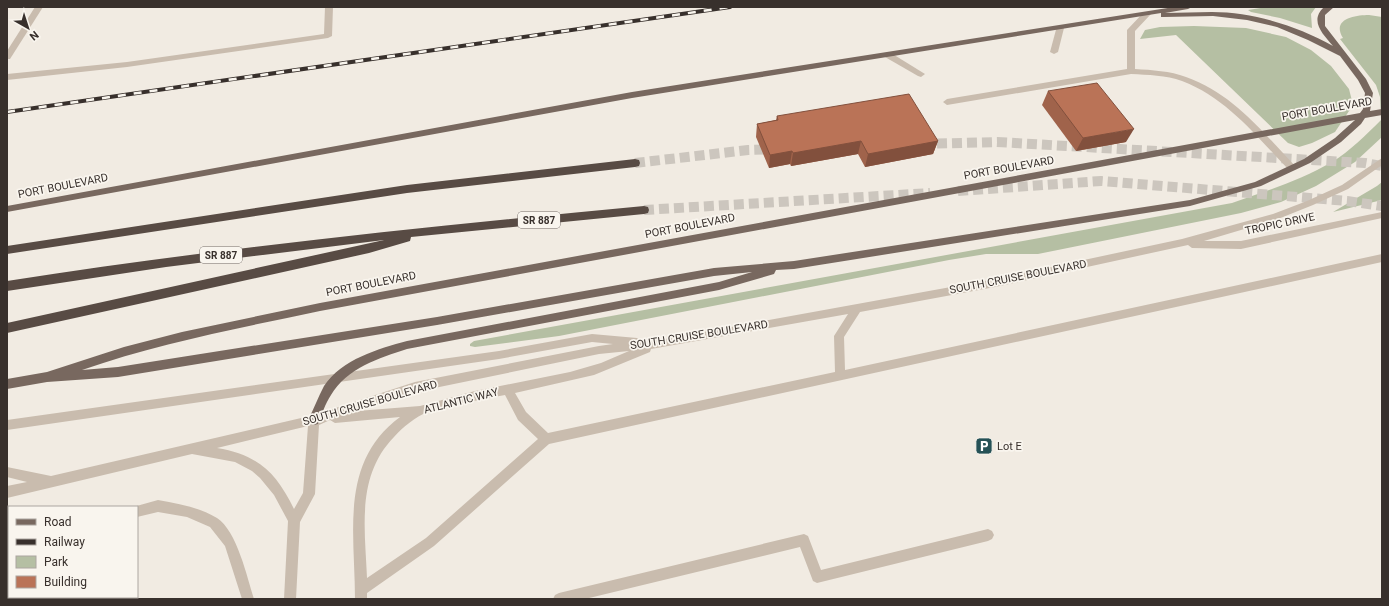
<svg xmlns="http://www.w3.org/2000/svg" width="1389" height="606" font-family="Roboto,sans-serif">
  <rect width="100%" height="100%" fill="#f1ebe2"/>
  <!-- green -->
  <g fill="#b5bfa3">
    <path d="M1267,7H1316L1311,14L1312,28L1280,18L1251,12L1248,10Z"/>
    <path d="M1369,15L1382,17V137L1355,162L1316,186L1281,202L1241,213L1038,254H986L949,260L559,336L475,347L470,346V344L474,341L1232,203C1266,191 1301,180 1332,162C1350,151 1366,135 1381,120L1380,97L1376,85L1340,39L1343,38C1331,19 1355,15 1369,15Z"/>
    <path d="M1194,26L1246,28L1286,37L1311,50L1331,66L1349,89L1353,105L1335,132L1312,143L1299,147L1288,143L1176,35L1140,39L1145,30L1160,27Z"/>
    <path d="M1382,182V200L1333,212L1377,186Z"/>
  </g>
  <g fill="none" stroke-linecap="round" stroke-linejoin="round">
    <!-- highway-tunnel -->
    <g stroke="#ccc6be" stroke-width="10" stroke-dasharray="10 5" stroke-linecap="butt">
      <path d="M922,144L997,142L1365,163L1382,166"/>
      <path d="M635,163L748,150L778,149"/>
      <path d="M958,191L1101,181L1347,201L1382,206"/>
      <path d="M644,210L930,193"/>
    </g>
    <!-- minor -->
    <g fill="#c9bcae" fill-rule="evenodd">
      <path d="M35,7H43L10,59H7V51Z"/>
      <path d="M325,7H333L332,36L328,38L127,67L7,80V74L127,62L324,34Z"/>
      <path d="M1144,12H1147L1151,14L1135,31V69C1152,70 1170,71 1186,77C1232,93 1263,132 1295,166L1296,168L1295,170H1289C1257,137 1227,98 1182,81C1166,75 1148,75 1131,74L947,105L943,102L947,99L1127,69V30Z"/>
      <path d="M1057,26H1060L1064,28L1058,52L1054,54L1050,52Z"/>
      <path d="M885,53H891L925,74L921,77L918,76L885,57Z"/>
      <path d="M1382,158V165L1348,189L1313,205L1278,219L1204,241H1241L1382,212V218L1241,249L1192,248L1188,245L995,287L860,312L844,337L845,370L1382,254V262L549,444L434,546L367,593V599H355C355,533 339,462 400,417L335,423L330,420L319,425L315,494L300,522L296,599H284L288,521L274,495L260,478L252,471L235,462L192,454L7,498V486L27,482L7,477V467L51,476L314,415L415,382L599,346L613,344L592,342L499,359L7,430V420L499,351L592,334L637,338L642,341L659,340L995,279L1182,239L1273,214L1307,201L1342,185ZM848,314L834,336L835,372L548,433L526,412L515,393L594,375L650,352L651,349ZM629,351L601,363L570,372L475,391L420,406L357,411L415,392L599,354ZM505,395L518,420L538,439L426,538L367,578C365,529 356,476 394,437C403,427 415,417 428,412C453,404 480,400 505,395ZM308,426L303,493L294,509C276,472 258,455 217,448Z"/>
      <path d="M158,500C179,504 199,507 217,518C237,531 247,577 254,599H242L225,546L210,527L187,517L158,512L137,517V507H133Z"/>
      <path d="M988,529L992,531L994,535L992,539L988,541L817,583L813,581L800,547L585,599H553L555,595L559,593L804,534L808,536L821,570Z"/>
      <rect x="7" y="533" width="2" height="12"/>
      <rect x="66" y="597" width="21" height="2"/>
      <rect x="98" y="597" width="12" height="2"/>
    </g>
    <!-- major -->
    <path fill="#78685f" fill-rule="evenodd" d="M1174,7H1192L1188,9L1165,13C1181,13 1196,12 1212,12C1253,12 1297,26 1333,46C1323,34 1309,21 1324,7H1334L1325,15V26L1366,79L1373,93L1370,111L1382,109V115L1365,118L1361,124L1341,142L1310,163L1261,186L1190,206L794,269L776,270L774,274L719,290L407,349C379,358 347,368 331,395C325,404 322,414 318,424L314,425L310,424L308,420C314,409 318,397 324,386C342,359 378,349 407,341L719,282L752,272L714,276L437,325L118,377L47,382L7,389V379L47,372L124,347L182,332L320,303L1360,113L1363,109L1365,93L1358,80L1340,56L1308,40L1277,27L1247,20L1213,16L1164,17H1161V13L632,98L7,212V206L632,92ZM1355,120L1335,138L1304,159L1255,182L1190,200L794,261L714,268L437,317L118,367L82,370C159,343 240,328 320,311Z"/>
    <!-- highway -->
    <g fill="#584b44" fill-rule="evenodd">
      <path d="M635,159L639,160L640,163L639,166L635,167L407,193L7,254V246L407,185Z"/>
      <path d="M644,206L648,207L649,210L648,213L644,214L411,237L410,241L369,253L7,333V323L384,240L166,267L7,291V281C218,248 431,226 644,206Z"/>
    </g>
    <!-- rail casing -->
    <g stroke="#38302c" stroke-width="4">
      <path id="rail" d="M7,112L730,7"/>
    </g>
    <!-- rail -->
    <use href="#rail" stroke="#f9f5ee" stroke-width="2.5" stroke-dasharray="8" stroke-linecap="butt"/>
  </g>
  <!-- wall -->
  <g fill="#a0634b">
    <path d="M1048,91L1126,142L1076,151L1042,105Z"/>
    <path d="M777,116L938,141L933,154L865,167L858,154L791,166L790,164L769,168L756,137L757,124L776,120Z"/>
  </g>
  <!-- shaded-wall -->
  <g fill="#82503d">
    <path d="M1134,129L1126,142L1076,151L1083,138Z"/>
    <path d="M861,141L858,154L791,166L793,153Z"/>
    <path d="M938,141L933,154L865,167L868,154Z"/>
    <path d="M792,151L790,164L769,168L770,155Z"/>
  </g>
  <!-- building -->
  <g fill="#ba7357" stroke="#82503d">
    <path d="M1097,83L1134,129L1083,138L1048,91Z"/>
    <path d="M909,94L938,141L868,154L861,141L793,153L792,151L770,155L757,124L778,120L777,116Z"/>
  </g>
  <!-- icons -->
  <defs>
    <g id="parking-square" transform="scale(0.9)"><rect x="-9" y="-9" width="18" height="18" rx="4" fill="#255156" stroke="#f9f5ee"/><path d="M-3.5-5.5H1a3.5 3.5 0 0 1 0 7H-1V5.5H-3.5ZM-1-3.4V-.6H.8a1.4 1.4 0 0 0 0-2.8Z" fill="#fff"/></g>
  </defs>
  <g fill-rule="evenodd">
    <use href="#parking-square" x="984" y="446"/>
  </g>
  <g text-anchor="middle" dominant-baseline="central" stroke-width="3.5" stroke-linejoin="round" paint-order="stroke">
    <!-- shield labels -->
    <g fill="#f9f5ee" stroke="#726b66" stroke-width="1">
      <rect x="518" y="212" width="42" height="16" rx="3"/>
      <rect x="200" y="247" width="42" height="16" rx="3"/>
    </g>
    <g font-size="10" font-weight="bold" fill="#38302c">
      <text x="539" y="220">SR 887</text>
      <text x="221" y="255">SR 887</text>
    </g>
    <!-- street labels -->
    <g font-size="11" fill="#38302c" stroke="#f9f5ee">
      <text transform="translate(1327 109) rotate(-10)">PORT BOULEVARD</text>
      <text transform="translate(1009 168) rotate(-10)">PORT BOULEVARD</text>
      <text transform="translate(63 186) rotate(-11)">PORT BOULEVARD</text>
      <text transform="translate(1280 224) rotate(-12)">TROPIC DRIVE</text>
      <text transform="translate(690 226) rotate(-11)">PORT BOULEVARD</text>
      <text transform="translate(1018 277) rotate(-11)">SOUTH CRUISE BOULEVARD</text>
      <text transform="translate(371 284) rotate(-11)">PORT BOULEVARD</text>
      <text transform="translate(699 335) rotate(-9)">SOUTH CRUISE BOULEVARD</text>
      <text transform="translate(461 401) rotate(-14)">ATLANTIC WAY</text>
      <text transform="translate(370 403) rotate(-16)">SOUTH CRUISE BOULEVARD</text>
    </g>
    <!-- poi labels -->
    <g font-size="11" fill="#38302c" stroke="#f9f5ee" text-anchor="start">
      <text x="997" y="446">Lot E</text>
    </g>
  </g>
  <!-- border -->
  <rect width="1389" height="606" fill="none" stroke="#38302c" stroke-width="16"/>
  <!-- legend -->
  <rect x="8" y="506" width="130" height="92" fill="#f9f5ee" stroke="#aca6a0"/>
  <rect x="16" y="519" width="20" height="6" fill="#78685f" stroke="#aca6a0"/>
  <text x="44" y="526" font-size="12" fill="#38302c">Road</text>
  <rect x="16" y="539" width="20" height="6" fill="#38302c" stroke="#aca6a0"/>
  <text x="44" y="546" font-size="12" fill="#38302c">Railway</text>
  <rect x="16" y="556" width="20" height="12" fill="#b5bfa3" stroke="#aca6a0"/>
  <text x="44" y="566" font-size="12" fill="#38302c">Park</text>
  <rect x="16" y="576" width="20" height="12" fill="#ba7357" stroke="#aca6a0"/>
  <text x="44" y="586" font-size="12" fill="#38302c">Building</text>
  <!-- north arrow -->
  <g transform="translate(28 28) rotate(141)" stroke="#f9f5ee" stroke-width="3" paint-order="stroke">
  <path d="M0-3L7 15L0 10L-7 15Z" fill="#38302c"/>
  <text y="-6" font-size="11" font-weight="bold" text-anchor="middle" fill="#38302c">N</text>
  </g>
</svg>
